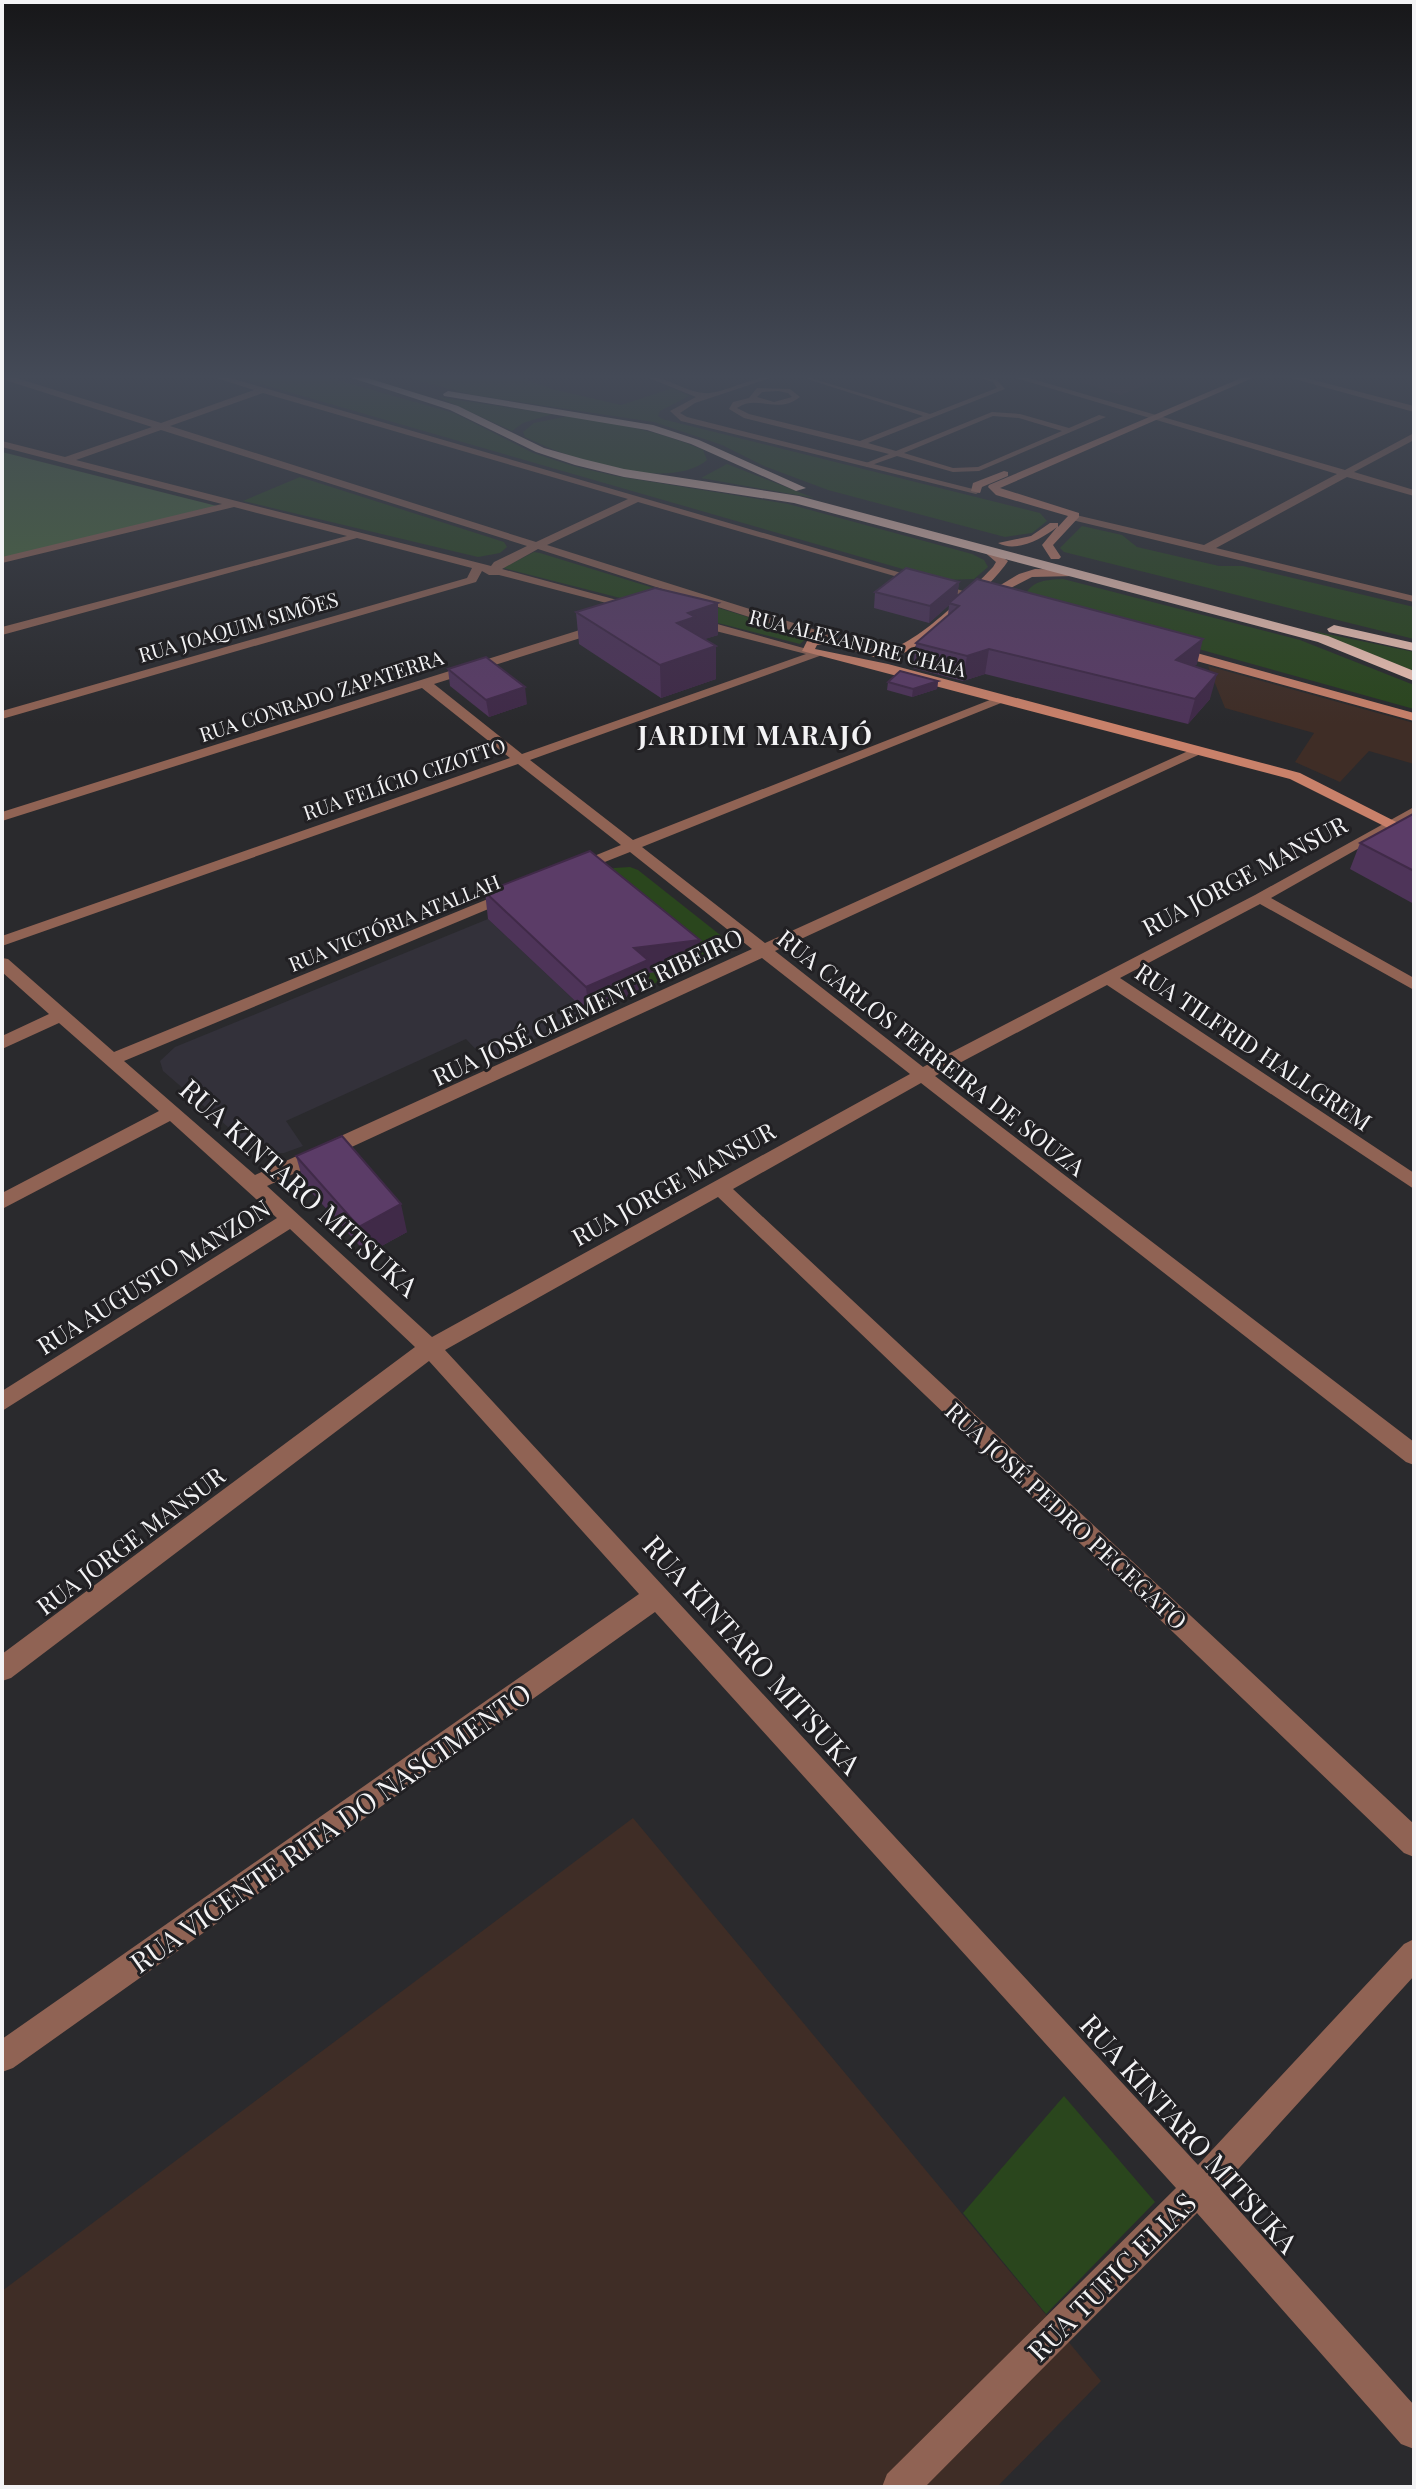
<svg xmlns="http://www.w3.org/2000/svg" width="1416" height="2489" font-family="'Playfair Display',serif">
  <rect width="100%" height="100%" fill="#2a2a2d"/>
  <!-- built -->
  <path fill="#33313a" d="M488,919L589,1014L487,1061L466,1039L286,1121L303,1146L284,1153H265L250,1146L163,1071L160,1061L175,1047Z"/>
  <!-- industrial -->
  <g fill="#3f2d26">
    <path d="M1208,666L1414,723V764L1369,751L1340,782L1295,762L1314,733L1225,708Z"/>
    <path d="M633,1818L1101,2381L997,2487H2V2291Z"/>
  </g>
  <!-- medical -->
  <path fill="#3d2c35" d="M1096,376H1168L1121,395L1079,382Z"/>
  <!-- green -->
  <g fill="#2a461d">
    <path d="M233,376H323L454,413L533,453L573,466L615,476L788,504L972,554L984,560L988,567L974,579L941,580Z"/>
    <path d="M401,376H528L522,378L552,389L621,405L673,388L689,396L660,411L658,416L662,419L1040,513L1047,521L1032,533L1005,537L828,490L764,466L722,445L654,422L473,395Z"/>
    <path d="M438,397L552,414L523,423L512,431Z"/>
    <path d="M569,416C616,423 659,431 703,450L707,460C667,493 567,458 525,437L523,432L534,423Z"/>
    <path d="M727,464L814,498L701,478Z"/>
    <path d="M300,477L504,542L507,547L500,553L478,557L243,501Z"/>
    <path d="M1082,526L1122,535L1137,547L1219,566H1243L1414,607V639L1064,552L1060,548Z"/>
    <path d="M534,552L540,553L809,636L800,644L503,568Z"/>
    <path d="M1063,579L1300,640L1414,685V709L1033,603L1025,595C1033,580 1047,580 1063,579Z"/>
    <path d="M1313,631L1414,652V671Z"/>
    <path d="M630,867L638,870L724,938V947L719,955L649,986L608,951L592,877L614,868Z"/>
    <path d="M1064,2096L1155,2202L1046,2314L963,2213Z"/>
  </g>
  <!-- forest -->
  <path fill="#4a6a3c" d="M2,452L217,506L2,558Z"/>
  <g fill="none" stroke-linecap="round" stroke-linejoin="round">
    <!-- lane -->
    <path fill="#906354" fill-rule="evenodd" d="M975,376L997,380L1005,389L868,443L896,451L992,412L1020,414L1069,428L1099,415L1106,417L979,471L953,472L897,456L866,467V463L889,454L744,418L729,409L733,402L749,398L757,388L790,389L800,397C777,415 757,394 737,408L749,414L860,441L923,416L807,379V377L930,414L997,388L993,382ZM778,391L788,393L792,397L774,402L757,397L762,392ZM993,416L1019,418L1062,431L978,467L953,468L904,453Z"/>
    <!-- street -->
    <g fill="#906354" fill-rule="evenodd">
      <path d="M2,376H10L161,423L254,390L210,376H223L977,595L967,597L638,502L547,545L835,636V642H827L538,549L502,569L643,607L637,611L499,575H489L482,571L476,582L2,719V711L467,578L472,568L357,538L2,635V627L347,536L234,507L2,563V557L222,504L2,447V441L65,457L152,427L2,379ZM263,393L628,499L536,542L170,426ZM161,430L527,546L494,562L491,566L76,460Z"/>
      <path d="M644,376C666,376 683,391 704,393C721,395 753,376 776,376L695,403L680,413L687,417L981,491L976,494L681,421L670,411L696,397Z"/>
      <path d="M1009,376H1022L1345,470L1414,433V440L1354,472L1414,490V496L1347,477L1216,548L1414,596V602L1072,520L1071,518L1076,515L1204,545L1337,474Z"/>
      <path d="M1284,376H1298L1414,406V412Z"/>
      <path d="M692,617L825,654L530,760L633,840L1000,696L1011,699L642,847L765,943L1197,747L1209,750L775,951L923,1067L1255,895L1414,807V817L1271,898L1414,978V990L1260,904L1120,978L1414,1173V1189L1107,985L935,1076L1414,1442V1465L1406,1462L921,1083L733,1189L1414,1824V1857L1404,1853L718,1197L445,1350L1198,2165L1404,1944L1414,1939V1976L1220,2189L1414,2405V2449L1401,2444L1197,2213L925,2487H882L887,2474L1176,2188L655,1612L13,2068L2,2072V2039L639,1594L429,1361L11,1678L2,1681V1654L415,1347L290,1229L2,1411V1391L277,1218L170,1121L2,1209V1193L159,1111L59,1023L2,1049V1036L49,1014L2,972V958L8,959L114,1052L505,892H515V898L124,1061L255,1175L752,949L630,852L582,871H572V865L621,845L518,764L2,946V936L510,758L422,688L2,821V812L602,623L606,624V630L434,684L522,754L806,654L688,624V618ZM762,958L910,1074L432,1337L267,1186Z"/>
    </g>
    <!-- secondary -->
    <g fill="#c9816a" fill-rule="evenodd">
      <path d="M1246,376H1257L1000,488L1079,513V517L1053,545L1061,557L1059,559H1051L1042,545L1057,527C1042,539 1016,553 998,543L1031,536L1050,523H1058V527L1068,516L996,495L988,487L989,485Z"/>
      <path d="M1004,471L1008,472V476L982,487L980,493L971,491L973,483Z"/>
      <path d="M987,547L1008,561C992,586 918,655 889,658C864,660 843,640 817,645L815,649L888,664L1300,773L1414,831V841L1290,779L802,651L808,639C836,633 853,646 880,650C908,654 973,588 993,567L996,562L982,550Z"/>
      <path d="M1035,569L1074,570L1080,573L1074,576L1032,577L985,601L979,598L1019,574Z"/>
      <path d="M1175,647L1414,713V721L1171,654V648Z"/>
    </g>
    <!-- highway -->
    <g fill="#f1c4b5" fill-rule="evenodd">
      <path d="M346,376H361L458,406L544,448L583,459L624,469L799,496L1328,636L1414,671V681L1318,642L794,503L624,477L575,465L536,452L450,410Z"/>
      <path d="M448,391L653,425L699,440L806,488L796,491L691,444L647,430L444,396L443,394Z"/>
      <path d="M1334,625L1414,643V651L1329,632L1327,629Z"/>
    </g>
  </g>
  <!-- wall -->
  <g fill="#4e3459">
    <path d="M959,582L957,596L1197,664L1194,666L1210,699L1188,724L985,674L963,681L913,668L916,643L948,615L949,605L929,623L874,608L875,592Z"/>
    <path d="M718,603V635L704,639L716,646V679L661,698L579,644L576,612Z"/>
    <path d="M448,669L527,704L489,717L450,686Z"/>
    <path d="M938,681L937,689L912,697L887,690L888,682Z"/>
    <path d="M1414,814V904L1350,869L1360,843Z"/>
    <path d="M485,892L700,966L648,973L649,986L589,1014L488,919Z"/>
    <path d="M296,1156L407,1232L367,1254L304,1184Z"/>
  </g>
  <!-- shaded-wall -->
  <g fill="#402a48">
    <path d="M959,582L957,598L929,623L930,606Z"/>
    <path d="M718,603V635L696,642L677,623L688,613Z"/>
    <path d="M1203,639L1197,664L1170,685L1176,660Z"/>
    <path d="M716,646V679L661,698L660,665Z"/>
    <path d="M989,649L985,674L963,681L967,656Z"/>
    <path d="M1217,674L1210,699L1188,724L1195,699Z"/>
    <path d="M938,681L937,689L912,697L913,689Z"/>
    <path d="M525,687L527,704L489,717L486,700Z"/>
    <path d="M700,940V966L648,973L649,986L589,1014L586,987L634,948Z"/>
    <path d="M401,1204L407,1232L367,1254L359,1227Z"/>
  </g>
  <!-- building -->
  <g fill="#5b3c67" stroke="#402a48" stroke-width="2">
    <path d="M906,568L959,582L930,606L875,592Z"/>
    <path d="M977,579L1203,639L1176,660L1217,674L1195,699L989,649L967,656L916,643L959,606L949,603Z"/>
    <path d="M655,588L718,603L688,613L695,617L677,623L716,646L660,665L576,612Z"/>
    <path d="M486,657L525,687L486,700L448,669Z"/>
    <path d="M900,671L938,681L913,689L888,682Z"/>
    <path d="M1414,814V871L1360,843L1413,814Z"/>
    <path d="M590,851L700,940L634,948L648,960L586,987L485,892Z"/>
    <path d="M342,1136L401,1204L359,1227L296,1156Z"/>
  </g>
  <!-- sky -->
  <linearGradient id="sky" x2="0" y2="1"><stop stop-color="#171719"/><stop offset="0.52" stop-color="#444a57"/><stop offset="1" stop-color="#444a57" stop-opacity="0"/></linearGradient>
  <rect width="1416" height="724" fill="url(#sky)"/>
  <g text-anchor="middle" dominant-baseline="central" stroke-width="6" stroke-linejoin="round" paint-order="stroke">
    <!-- far-street labels -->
    <g font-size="20" fill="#f3f3f5" stroke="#212023">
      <text transform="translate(238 626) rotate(-16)">RUA JOAQUIM SIMÕES</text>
      <text transform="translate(858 642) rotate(14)">RUA ALEXANDRE CHAIA</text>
      <text transform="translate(321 695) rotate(-18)">RUA CONRADO ZAPATERRA</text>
      <text transform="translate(404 778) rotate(-19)">RUA FELÍCIO CIZOTTO</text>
      <text transform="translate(394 922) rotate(-22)">RUA VICTÓRIA ATALLAH</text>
    </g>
    <!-- street labels -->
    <g font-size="24" fill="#f3f3f5" stroke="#212023">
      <text transform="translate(1244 875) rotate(-28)">RUA JORGE MANSUR</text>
      <text transform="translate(587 1006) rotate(-25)">RUA JOSÉ CLEMENTE RIBEIRO</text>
      <text transform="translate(1254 1046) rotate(34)">RUA TILFRID HALLGREM</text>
      <text transform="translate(932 1052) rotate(38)">RUA CARLOS FERREIRA DE SOUZA</text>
      <text transform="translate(673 1183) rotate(-29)">RUA JORGE MANSUR</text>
      <text transform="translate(153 1276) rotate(-32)">RUA AUGUSTO MANZON</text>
      <text transform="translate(1067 1515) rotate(43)">RUA JOSÉ PEDRO PECEGATO</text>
      <text transform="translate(130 1540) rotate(-37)">RUA JORGE MANSUR</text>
    </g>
    <!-- far-district labels -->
    <g font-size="26" font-weight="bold" letter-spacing="2" fill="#f3f3f5" stroke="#212023">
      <text x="756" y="734">JARDIM MARAJÓ</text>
    </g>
    <!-- near-street labels -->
    <g font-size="28" fill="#f3f3f5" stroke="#212023">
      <text transform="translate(300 1187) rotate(42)">RUA KINTARO MITSUKA</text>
      <text transform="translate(753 1654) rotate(48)">RUA KINTARO MITSUKA</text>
      <text transform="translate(330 1827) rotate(-35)">RUA VICENTE RITA DO NASCIMENTO</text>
      <text transform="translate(1190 2133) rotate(48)">RUA KINTARO MITSUKA</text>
      <text transform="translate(1111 2276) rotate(-45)">RUA TUFIC ELIAS</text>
    </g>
  </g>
  <!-- border -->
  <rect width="1416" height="2489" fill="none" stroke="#f3f3f5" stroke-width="8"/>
</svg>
